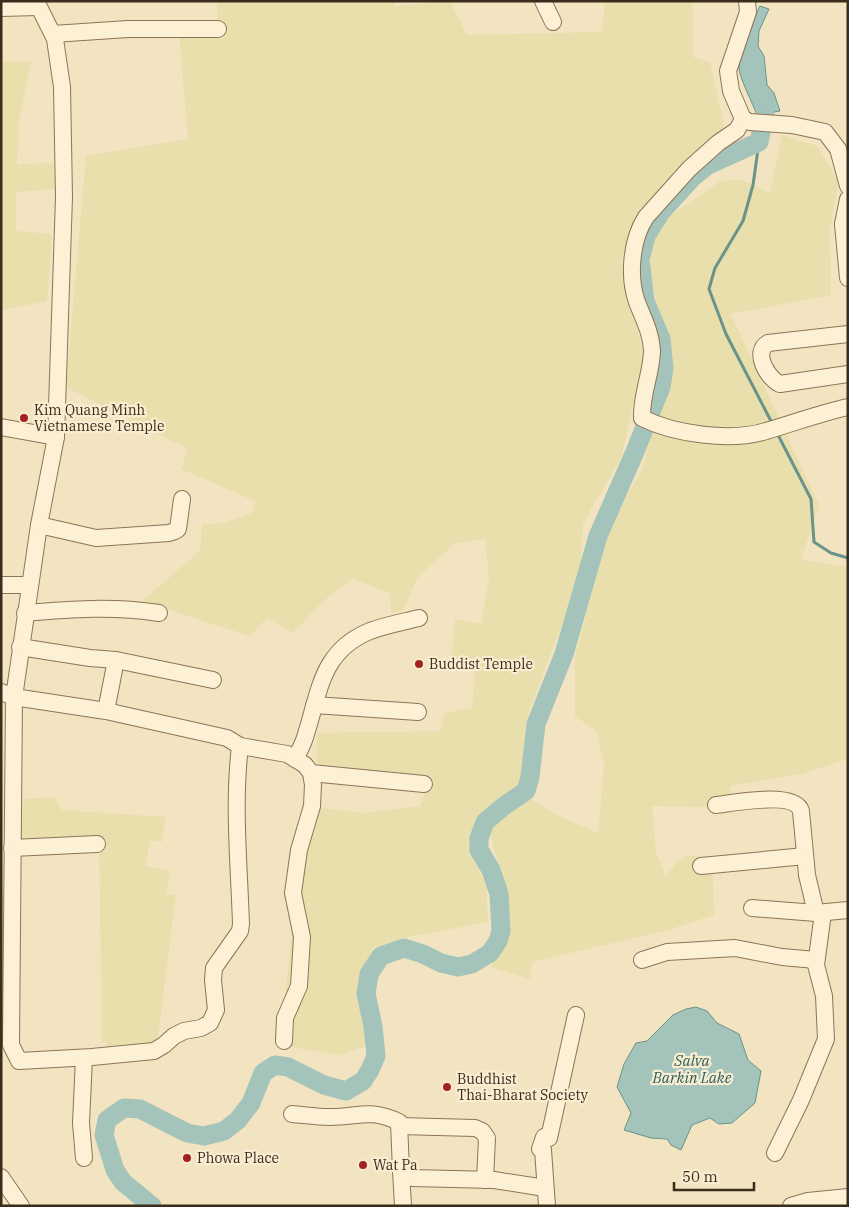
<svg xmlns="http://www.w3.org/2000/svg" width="849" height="1207" font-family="'IBM Plex Serif',serif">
  <rect width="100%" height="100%" fill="#f2e4c1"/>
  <!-- farmland -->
  <g fill="#e8dfad">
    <path d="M217,1H393L394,6L450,1L467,35L602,32L605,1H691L693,13V57L710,62L726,135L642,212L621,262L644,358L621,458L583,523L580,577L527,717L521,787L481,813L470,834L474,862L486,884L488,922L409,937L373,948L362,973L356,996L367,1030L364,1047L338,1055L279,1045L307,806L363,813L420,806L431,777L317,767V733L440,731L445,713L472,708L475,672L451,666L455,619L481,624L489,578L485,539L455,543L417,578L403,611L391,613L390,593L353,579L322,602L293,633L267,618L250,636L142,601L200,551L202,525L223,523L252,513L255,501L181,469L188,449L66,387L86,156L188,139L179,29L218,26Z"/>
    <path d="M31,61L19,122L17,164L53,163L56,189L16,192V231L52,234L47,301L1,310V62Z"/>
    <path d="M782,135L817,146L839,182L830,228L831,295L731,314L819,505L801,560L848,567V759L801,774L731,786L730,808L652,806L656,852L666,876L677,862L686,856H712L714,915L668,930L532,962L530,979L490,967L506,944L505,888L488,827L528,798L559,816L598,833L604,765L597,732L575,716V657L598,567L602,533L643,469L664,363L659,314L648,267L655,237L669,217L720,181L742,180L770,193Z"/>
    <path d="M54,797L62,810L165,817L162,842L150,840L146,866L170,871L166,894L176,895L157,1044L107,1049V1042L102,1043L99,838L20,845L23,799Z"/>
    <path d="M1,892H4L3,977L1,982Z"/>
  </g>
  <!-- water -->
  <g fill="#a4c4bb" stroke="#6a9389">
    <path d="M760,6L769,9L759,31L758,46L764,56L767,85L774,93L780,111L757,115C753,104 739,77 739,68C739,45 751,26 760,6Z"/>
    <path d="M696,1007L707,1011L717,1023L739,1034L748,1060L761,1071L755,1103L732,1123L719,1124L710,1118L692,1125L681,1150L671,1145L667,1139L651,1138L624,1130L631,1113L617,1087L624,1064L636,1043L647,1041L673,1015L686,1009Z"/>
  </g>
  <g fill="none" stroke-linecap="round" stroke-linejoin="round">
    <!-- stream -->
    <g stroke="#6a9389" stroke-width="3">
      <path d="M759,142L753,185L743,221L715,268L709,289L726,334L772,423"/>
      <path d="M777,433L811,499L814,542L831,553L848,558"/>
    </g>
    <!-- river -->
    <path stroke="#a4c4bb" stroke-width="19" d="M152,1206L123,1182L115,1170L104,1135L107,1120L124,1108L140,1109L187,1133L204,1136L224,1131L238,1120L251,1103L263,1073L275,1065L288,1067L324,1085L346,1091L363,1081L370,1070L376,1056L373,1026L366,994L369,974L381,956L404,948L423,954L441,963L458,967L472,964L490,953L498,941L501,931L499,894L491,870L479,850V838L485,822L504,806L526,791L530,777L536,724L564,654L598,536L634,454L661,387L664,368L661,339L645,301L640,260L646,236L661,212L692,178L708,165L759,142L765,113"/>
    <!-- minor casing -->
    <g stroke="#8d7456" stroke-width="18">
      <g id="minor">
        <path d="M36,1L55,39L62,87L64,197L56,437"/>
        <path d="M543,1L553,22"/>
        <path d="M747,1L748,12L728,71L731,91L743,119L737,130L718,143L689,169L646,217C631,240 628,277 637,302C643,318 651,332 652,350C652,372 641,395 642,418C674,434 731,442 766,431C794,423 820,413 848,407"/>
        <path d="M1,8L38,7"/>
        <path d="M53,34L128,29H218"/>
        <path d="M743,119L750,122L792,125L825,132L838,149L848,186"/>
        <path d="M848,199L843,224L848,227"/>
        <path d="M843,224L848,278"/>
        <path d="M848,334L768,343C752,352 768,379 780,384L848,374"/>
        <path d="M1,427L56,437L39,525L14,697L11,1045L19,1061L92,1057L154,1051L164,1045L174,1036L184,1031L201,1028L210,1023L216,1010L213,980L214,968L240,931L241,924C239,864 233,805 240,746"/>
        <path d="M39,525L96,538L169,533L175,531L178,529L182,499"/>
        <path d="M1,585H30"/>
        <path d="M25,613C72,609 113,606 159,613"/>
        <path d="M20,647L90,658L116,660L213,680"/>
        <path d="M1,692L14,697L106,711L227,738L240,746L287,754L305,765L311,773L313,785L312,806L299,850L293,893L302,937L299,986L285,1018L284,1041"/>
        <path d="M314,705L418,712"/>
        <path d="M106,711L116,660"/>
        <path d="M295,759C299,751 304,743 306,734C320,691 321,651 370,631C386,625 403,622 419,618"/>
        <path d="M311,773L424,784"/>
        <path d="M716,805C733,803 795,791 801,811L807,875L816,913"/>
        <path d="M12,848L97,844"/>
        <path d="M701,866L805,856"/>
        <path d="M752,908L816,913L848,910"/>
        <path d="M642,960L667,952L735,948L782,957L816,960"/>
        <path d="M292,1114C304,1115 318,1117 330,1117C359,1117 370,1108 399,1122L401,1171L404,1175L412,1178L494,1180L545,1188"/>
        <path d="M399,1126L475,1128L482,1131L487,1138L485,1180"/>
        <path d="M775,1153L801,1100L826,1039L824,996L816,965L823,913"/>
        <path d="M84,1158L81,1123L84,1058"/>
        <path d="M401,1171L403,1206"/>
        <path d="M1,1177L21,1206"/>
        <path d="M547,1206L543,1150L540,1149L544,1137L549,1138L576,1015"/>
        <path d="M791,1206L808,1201L848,1197"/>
      </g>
    </g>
    <!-- minor -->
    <use href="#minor" stroke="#fcf0d5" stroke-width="16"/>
  </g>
  <!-- markers -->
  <g fill="#a22121" stroke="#f9edd1" stroke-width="2">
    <circle cx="24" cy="418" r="5"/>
    <circle cx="419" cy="664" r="5"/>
    <circle cx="447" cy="1087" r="5"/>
    <circle cx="187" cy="1158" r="5"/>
    <circle cx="363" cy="1165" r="5"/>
  </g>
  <g text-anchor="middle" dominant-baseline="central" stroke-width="4.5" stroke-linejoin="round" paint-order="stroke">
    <!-- poi labels -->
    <g font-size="14" fill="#3b2c1c" stroke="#f9edd1" text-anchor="start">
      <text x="34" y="410">Kim Quang Minh<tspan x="34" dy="16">Vietnamese Temple</tspan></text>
      <text x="429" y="664">Buddist Temple</text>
      <text x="457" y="1079">Buddhist<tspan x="457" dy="16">Thai-Bharat Society</tspan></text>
      <text x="197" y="1158">Phowa Place</text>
      <text x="373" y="1165">Wat Pa</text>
    </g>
    <!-- water labels -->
    <g font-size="15" font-style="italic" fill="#2a5d5a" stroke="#f9edd1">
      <text x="692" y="1060">Salva<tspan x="692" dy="17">Barkin Lake</tspan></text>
    </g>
  </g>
  <!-- border -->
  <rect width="849" height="1207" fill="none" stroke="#3b2c1c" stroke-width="5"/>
  <!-- scale -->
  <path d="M674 1182v8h80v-8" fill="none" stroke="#3b2c1c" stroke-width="2.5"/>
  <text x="682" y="1182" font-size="15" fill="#3b2c1c" stroke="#f9edd1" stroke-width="4" paint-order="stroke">50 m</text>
</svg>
